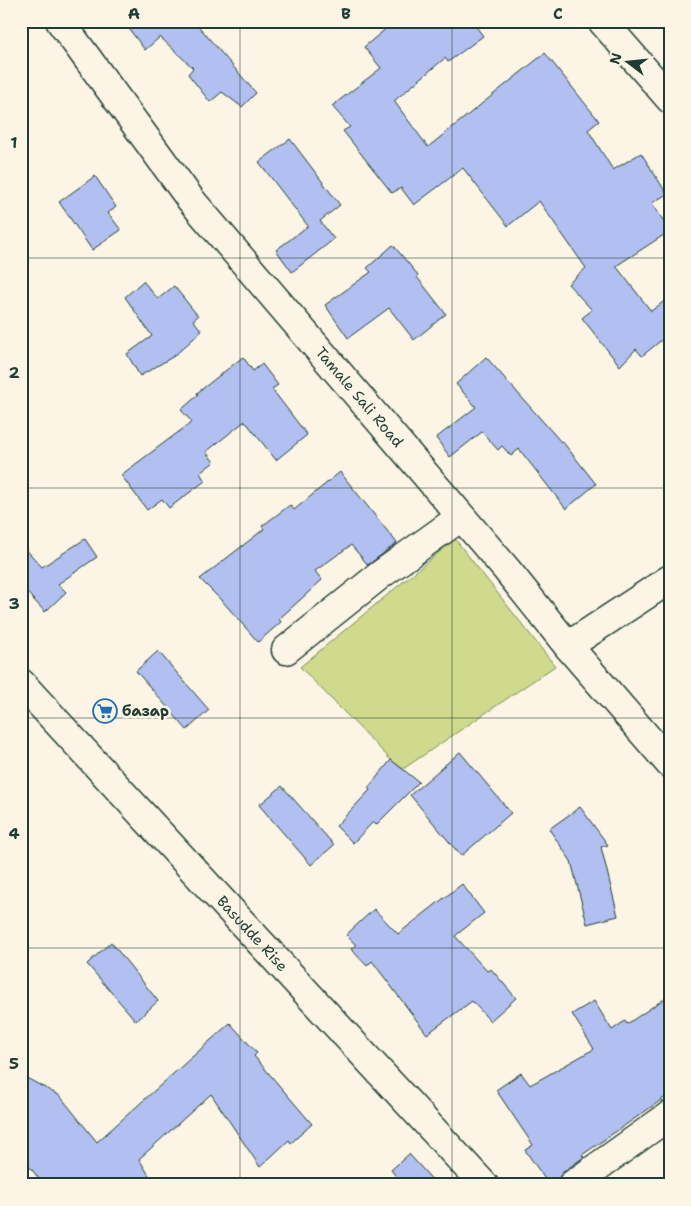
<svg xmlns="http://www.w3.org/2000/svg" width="691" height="1206" font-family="'Shantell Sans',sans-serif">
  <rect width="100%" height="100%" fill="#fcf5e5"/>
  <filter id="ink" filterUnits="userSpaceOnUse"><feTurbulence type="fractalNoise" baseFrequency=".02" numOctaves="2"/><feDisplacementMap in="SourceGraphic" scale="10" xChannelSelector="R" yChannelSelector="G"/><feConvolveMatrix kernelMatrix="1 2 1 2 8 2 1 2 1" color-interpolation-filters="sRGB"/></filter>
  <g filter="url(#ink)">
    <!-- green -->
    <path fill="#cfda8d" stroke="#778c60" d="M455,539L555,666L403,769L391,760L300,667Z"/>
    <!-- building -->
    <g fill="#b1c0f0" stroke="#1f3d34">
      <path d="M123,21H194L256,93L242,107L222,92L210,102L188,74L193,68L160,37L145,50Z"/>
      <path d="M395,21H472L483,36L448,62L445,58L394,101L428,147L545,53L599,121L588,130L613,170L641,153L667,194L652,203L670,231L616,266L651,311L670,297V333L642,356L636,349L620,366L582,318L592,310L568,284L586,268L539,201L508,226L463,168L414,205L401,188L392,193L343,131L350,127L332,106L381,68L364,47Z"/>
      <path d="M290,139L340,205L320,221L334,239L292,272L276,250L308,226L259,162Z"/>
      <path d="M95,176L116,207L108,213L121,230L92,250L59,202Z"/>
      <path d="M393,245L418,275L417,277L446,314L414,340L389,308L348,338L325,305L371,272L367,268Z"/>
      <path d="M143,281L158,299L174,286L198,316L193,320L202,331L174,356L140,376L127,354L152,336L125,297Z"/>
      <path d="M243,357L253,371L262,364L278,385L272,389L307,435L276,460L245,421L206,452L214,462L200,473L205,481L169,508L162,499L147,510L121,475L192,422L181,410L198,395L197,393Z"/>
      <path d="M486,357L561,442L562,441L596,484L566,509L519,449L511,456L502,446L498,450L482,432L450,457L436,438L476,407L456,384Z"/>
      <path d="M340,472L397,543L368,565L351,545L315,571L322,580L279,619L281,622L258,642L224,603L200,579L264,529L262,526L290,505L294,510Z"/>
      <path d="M85,539L97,557L58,584L66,592L45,612L21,586V544L42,567Z"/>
      <path d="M158,651L209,710L187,730L136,671Z"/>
      <path d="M460,752L511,813L461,856L410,795Z"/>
      <path d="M391,760L419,782L376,825L373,822L353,843L336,826L370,790L368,788Z"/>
      <path d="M282,786L334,845L311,865L259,805Z"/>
      <path d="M580,807L608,845L601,847L618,916L587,924L571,861L549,829Z"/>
      <path d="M462,884L484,913L455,936L487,971L491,969L516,998L490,1021L472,1001L427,1034L372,961L367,966L351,949L356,945L346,935L374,909L398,934Z"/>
      <path d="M111,942L158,1001L136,1021L87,964Z"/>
      <path d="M670,995V1094L582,1155L584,1157L563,1172L558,1180L549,1185L525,1150L533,1145L496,1090L521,1073L530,1085L594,1049L572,1014L594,1001L612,1030L625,1021L627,1024Z"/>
      <path d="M230,1023L257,1053L254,1056L312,1124L291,1143L289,1140L260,1167L211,1094L139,1159L155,1185H44L21,1156V1075L60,1096L97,1142Z"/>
      <path d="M409,1154L437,1185H403L391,1170Z"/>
    </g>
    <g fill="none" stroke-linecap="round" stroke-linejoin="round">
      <!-- minor casing -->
      <g stroke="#1f3d34" stroke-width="31">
        <g id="minor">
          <path id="s1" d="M60,21L191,200L507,570L568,646L670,764"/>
          <path d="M602,21L670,99"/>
          <path d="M568,646L670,579"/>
          <path d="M286,650L380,575L461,517"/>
          <path id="s2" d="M21,683L484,1185"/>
          <path d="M572,1185L670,1115"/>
        </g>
      </g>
      <!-- minor -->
      <use href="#minor" stroke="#fcf5e5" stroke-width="28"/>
    </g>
  </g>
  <!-- grid -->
  <path fill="none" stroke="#1f3d34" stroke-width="1" stroke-opacity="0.55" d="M240,21V1185M452,21V1185M21,258H670M21,488H670M21,718H670M21,948H670"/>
  <!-- icons -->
  <defs>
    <g id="supermarket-ring" transform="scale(1.25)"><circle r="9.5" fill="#fcf5e5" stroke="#1f6fb2" stroke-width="1.5"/><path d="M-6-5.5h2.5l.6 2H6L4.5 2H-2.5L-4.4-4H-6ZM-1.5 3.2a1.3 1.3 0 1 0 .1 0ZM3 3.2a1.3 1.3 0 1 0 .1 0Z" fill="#1f6fb2"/></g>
  </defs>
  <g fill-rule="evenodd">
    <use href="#supermarket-ring" x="105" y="711"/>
  </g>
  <g text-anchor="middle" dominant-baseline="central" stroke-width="5" stroke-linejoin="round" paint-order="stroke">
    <!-- street labels -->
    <g font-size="15" fill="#1f3d34" stroke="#fcf5e5">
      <text stroke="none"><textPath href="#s1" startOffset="481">Tamale Sali Road</textPath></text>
      <text stroke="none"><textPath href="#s2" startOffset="341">Basudde Rise</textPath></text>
    </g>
    <!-- poi labels -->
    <g font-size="15" font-weight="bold" fill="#1f3d34" stroke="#fcf5e5" text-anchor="start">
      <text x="122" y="711">базар</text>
    </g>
  </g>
  <!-- margin -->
  <rect width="691" height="1206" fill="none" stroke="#fcf5e5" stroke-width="55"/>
  <!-- north arrow -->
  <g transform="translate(628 62) rotate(286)" stroke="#fcf5e5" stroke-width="4" paint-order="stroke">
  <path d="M0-4L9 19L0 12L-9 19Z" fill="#1f3d34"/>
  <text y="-8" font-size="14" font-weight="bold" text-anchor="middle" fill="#1f3d34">N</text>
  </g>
  <rect x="28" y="28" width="636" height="1150" fill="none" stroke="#1f3d34" stroke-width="2"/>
  <g font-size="16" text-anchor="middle" font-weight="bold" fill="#1f3d34">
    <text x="134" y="19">A</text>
    <text x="346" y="19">B</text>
    <text x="558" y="19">C</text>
    <text x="14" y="148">1</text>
    <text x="14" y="378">2</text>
    <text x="14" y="609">3</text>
    <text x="14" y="839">4</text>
    <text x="14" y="1069">5</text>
  </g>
</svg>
